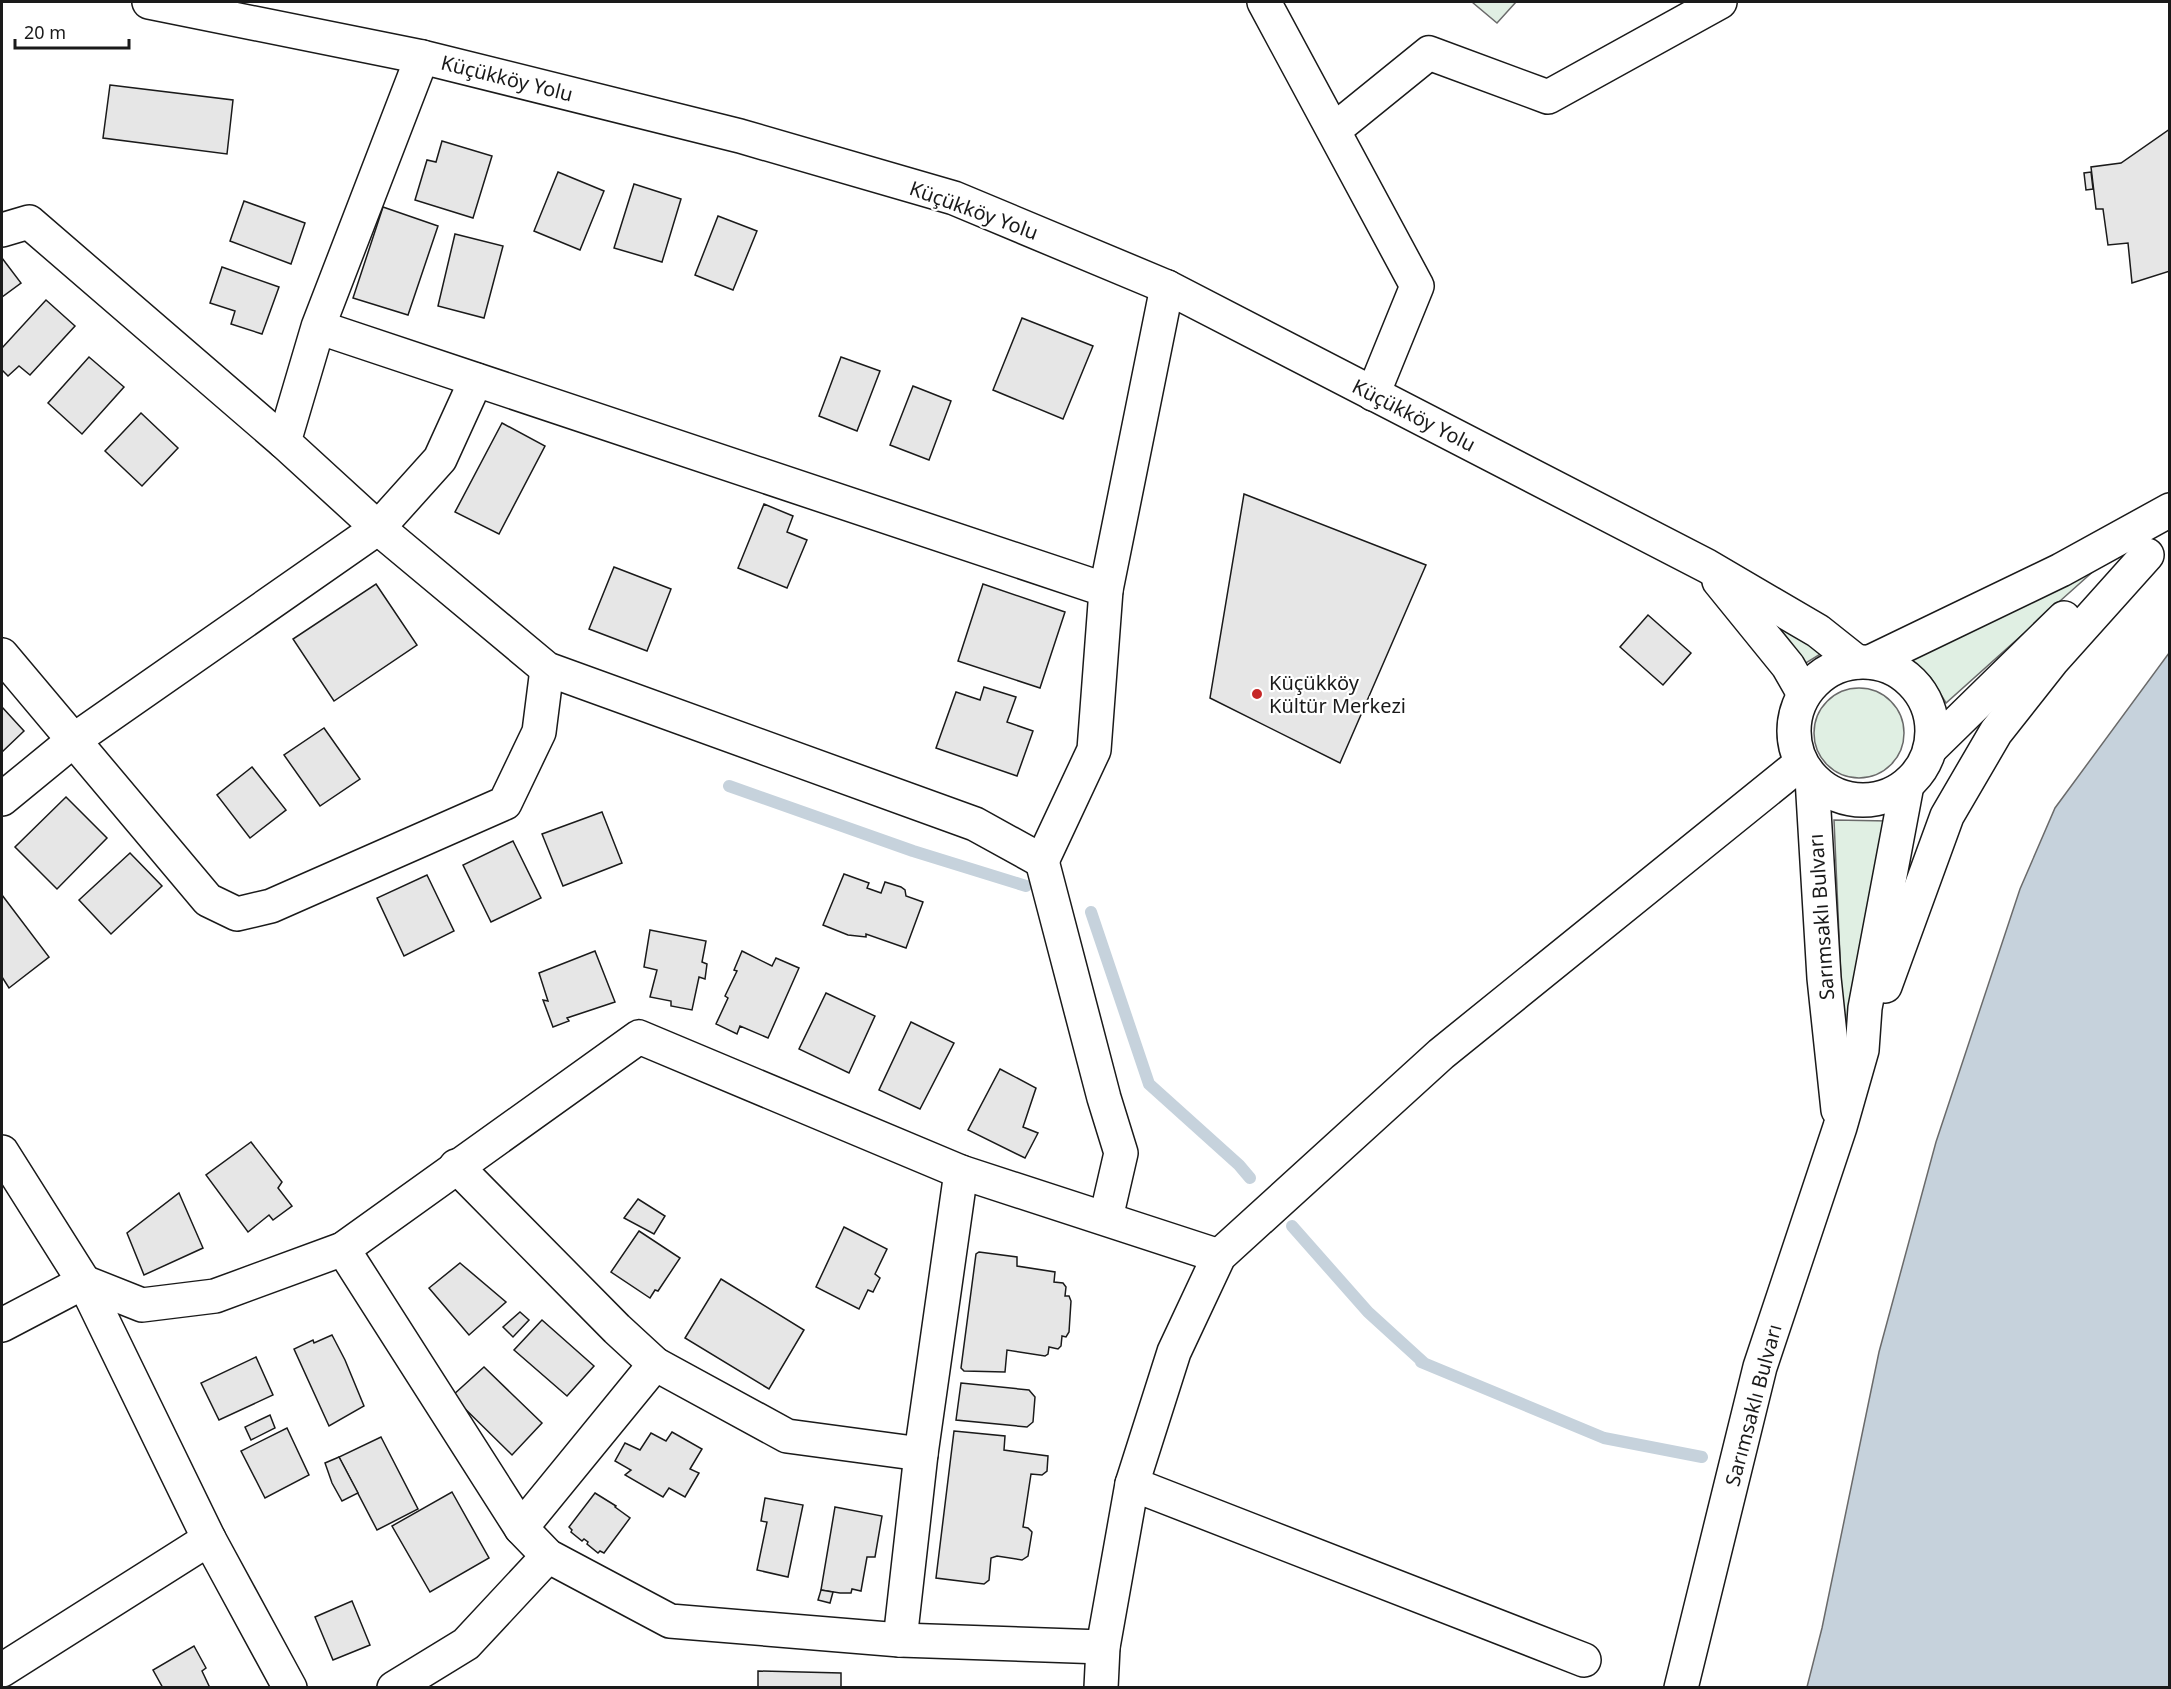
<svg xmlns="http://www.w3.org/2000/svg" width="2171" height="1689" font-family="'Noto Sans',sans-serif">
  <rect width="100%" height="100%" fill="#fff"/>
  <!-- green -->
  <g fill="#e0efe3" stroke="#6a6a6a" stroke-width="1.5">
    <path d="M1472,2H1516L1497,23Z"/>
    <path d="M2097,568L1946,703L1931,678L1906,656Z"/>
    <path d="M1772,616L1827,650L1801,666Z"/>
    <circle cx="1859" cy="733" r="45"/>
    <path d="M1834,820L1889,821L1844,1049Z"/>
  </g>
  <!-- water -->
  <path fill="#c6d2dc" stroke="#6a6a6a" stroke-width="1.5" d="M2169,653V1687H1807L1822,1628L1879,1352L1936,1142L2020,889L2055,808Z"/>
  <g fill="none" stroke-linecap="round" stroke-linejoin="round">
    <!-- stream -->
    <g stroke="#c6d2dc" stroke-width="12">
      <path d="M729,786L913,851L1026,886"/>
      <path d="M1091,912L1149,1084L1239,1165L1250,1178"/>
      <path d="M1292,1226L1368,1312L1424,1363L1421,1362L1604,1438L1702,1457"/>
    </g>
  </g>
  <!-- building -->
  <g fill="#e6e6e6" stroke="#1a1a1a" stroke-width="1.5">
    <path d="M110,85L233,100L227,154L103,138Z"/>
    <path d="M2170,129V271L2132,283L2128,243L2108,245L2103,209H2096L2091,167L2121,163Z"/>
    <path d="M442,141L492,156L473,218L415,200L427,160L436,162Z"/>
    <path d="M558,172L604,191L580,250L534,231Z"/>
    <path d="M2091,172L2093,189L2086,190L2084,173Z"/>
    <path d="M634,184L681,199L662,262L614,248Z"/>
    <path d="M244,201L305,223L291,264L230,241Z"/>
    <path d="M383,207L438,226L408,315L353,298Z"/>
    <path d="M718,216L757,231L733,290L695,275Z"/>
    <path d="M455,234L503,246L484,318L438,306Z"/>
    <path d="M2,258L21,283L2,297Z"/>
    <path d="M222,267L279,287L262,334L231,324L235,311L210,303Z"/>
    <path d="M46,300L75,326L30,375L19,366L8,376L2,370V348Z"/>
    <path d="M1022,318L1093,346L1063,419L993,390Z"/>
    <path d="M89,357L124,387L82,434L48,403Z"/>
    <path d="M841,357L880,371L857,431L819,416Z"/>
    <path d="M913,386L951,401L929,460L890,445Z"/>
    <path d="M141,413L178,448L142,486L105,451Z"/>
    <path d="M502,423L545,446L499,534L455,512Z"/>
    <path d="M1244,494L1426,565L1340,763L1210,698Z"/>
    <path d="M764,504L793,516L787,532L807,540L787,588L738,568Z"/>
    <path d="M614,567L671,589L647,651L589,629Z"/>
    <path d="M376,584L417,645L334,701L293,639Z"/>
    <path d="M983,584L1065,612L1040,688L958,661Z"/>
    <path d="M1648,615L1691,653L1663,685L1620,647Z"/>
    <path d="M984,687L1016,697L1007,722L1033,731L1017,776L936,748L956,692L980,700Z"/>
    <path d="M2,707L24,731L2,752Z"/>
    <path d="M324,728L360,779L320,806L284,755Z"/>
    <path d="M252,767L286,810L250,838L217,795Z"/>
    <path d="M66,797L107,838L57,889L15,847Z"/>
    <path d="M602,812L622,863L563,886L542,834Z"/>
    <path d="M513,841L541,898L491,922L463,865Z"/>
    <path d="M130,853L162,886L111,934L79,900Z"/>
    <path d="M844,874L869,883L867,888L881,893L885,882L901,887L905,890L906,896L923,902L906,948L866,934V937L848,935L823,925Z"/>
    <path d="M427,875L454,931L404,956L377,898Z"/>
    <path d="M2,895L49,957L9,988L2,977Z"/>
    <path d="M650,930L706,941L702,962L707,964L705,979L699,977L692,1010L671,1006V1001L650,997L657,970L644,967Z"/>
    <path d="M595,951L615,1002L567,1018L569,1021L553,1027L543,1000L548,1001L539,973Z"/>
    <path d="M742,951L772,966L776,958L799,968L768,1038L740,1026L737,1034L716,1024L728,998L725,996L737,971L734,970Z"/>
    <path d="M826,993L875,1016L849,1073L799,1049Z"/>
    <path d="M911,1022L954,1043L920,1109L879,1090Z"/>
    <path d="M1000,1069L1036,1088L1023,1127L1038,1133L1025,1158L968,1130Z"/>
    <path d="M251,1142L282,1182L278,1188L292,1206L273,1220L269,1215L248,1232L206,1175Z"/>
    <path d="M179,1193L203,1248L144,1275L127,1233Z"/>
    <path d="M638,1199L665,1216L654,1234L624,1218Z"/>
    <path d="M844,1227L887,1249L875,1274L880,1278L873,1292L868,1290L859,1309L816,1287Z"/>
    <path d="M639,1231L680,1258L658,1291L655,1290L650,1298L611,1272Z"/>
    <path d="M979,1252L1017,1257V1266L1055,1272L1054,1282L1063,1283L1066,1287L1065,1296H1069L1071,1301L1069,1332L1066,1337L1062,1336L1061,1346L1058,1349L1049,1347L1048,1354L1045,1356L1007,1350L1005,1372L964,1371L961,1368L976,1254Z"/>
    <path d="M460,1263L506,1302L469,1335L429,1288Z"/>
    <path d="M721,1279L804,1330L769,1389L685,1338Z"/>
    <path d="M520,1312L529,1320L513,1337L503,1327Z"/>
    <path d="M542,1320L594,1366L567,1396L514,1350Z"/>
    <path d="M332,1335L345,1360L364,1406L329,1426L294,1349L313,1340L314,1343Z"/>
    <path d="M256,1357L273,1395L219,1420L201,1383Z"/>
    <path d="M484,1367L542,1423L512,1455L452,1396Z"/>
    <path d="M961,1383L1029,1390L1035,1397L1033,1422L1027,1427L956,1420Z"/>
    <path d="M270,1415L275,1428L251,1440L245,1427Z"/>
    <path d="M287,1428L309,1475L265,1498L241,1451Z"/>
    <path d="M954,1431L1005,1436L1004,1450L1048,1456L1047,1471L1042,1475L1031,1474L1023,1527L1028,1528L1032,1532L1028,1556L1022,1560L997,1556L991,1558L989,1580L984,1584L936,1578Z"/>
    <path d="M672,1432L702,1449L690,1469L699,1473L685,1497L669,1488L663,1497L625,1475L631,1470L615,1461L625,1443L640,1450L651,1433L666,1441Z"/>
    <path d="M381,1437L418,1509L377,1530L339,1457Z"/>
    <path d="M339,1457L358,1493L342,1501L332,1483L325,1463Z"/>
    <path d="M452,1492L489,1558L430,1592L392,1526Z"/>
    <path d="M595,1493L616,1506L615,1507L630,1518L604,1553L600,1551L598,1553L587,1544L588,1542L584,1539L582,1541L571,1532L572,1530L569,1527Z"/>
    <path d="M765,1498L803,1505L788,1577L757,1570L767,1522L761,1521Z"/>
    <path d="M835,1507L882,1516L875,1557H867L861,1591L852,1589L851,1593H840L821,1590Z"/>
    <path d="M821,1590L833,1592L830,1603L818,1600Z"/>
    <path d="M352,1601L370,1645L333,1660L315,1617Z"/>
    <path d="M194,1646L206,1668L202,1671L210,1688H163L153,1670Z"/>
    <path d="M758,1671L841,1673V1688H758Z"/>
  </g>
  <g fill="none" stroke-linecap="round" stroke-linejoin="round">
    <!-- minor casing -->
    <g stroke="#1a1a1a" stroke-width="36">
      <g id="minor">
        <path d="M1264,2L1417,286L1373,394"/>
        <path d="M1334,130L1429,53L1548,97L1720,2"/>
        <path d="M2,230L29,222L284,442"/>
        <path d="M318,327L1106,590L1094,750L1042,861L975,824L547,669L378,528L284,442L318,327L422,57"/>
        <path d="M1106,590L1167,287"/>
        <path d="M2,655L208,900L237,914L271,906L505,803L539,732L547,669"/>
        <path d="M2,799L74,740L378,528L440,459L476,380"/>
        <path d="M1042,861L1104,1098L1121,1153L1106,1218"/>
        <path d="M2,1152L84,1282L209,1539L290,1688"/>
        <path d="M456,1166L617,1329L655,1364L787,1436L921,1454"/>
        <path d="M343,1249L521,1528L548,1556L670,1621L900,1640L1103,1647"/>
        <path d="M2,1325L84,1282L142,1305L215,1296L343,1249L639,1037L961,1172L1219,1256"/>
        <path d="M1132,1484L1584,1660"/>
        <path d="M521,1528L655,1364"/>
        <path d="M900,1640L921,1454L961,1172"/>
        <path d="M2,1670L209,1539"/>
        <path d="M394,1688L466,1644L548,1556"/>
        <path d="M1101,1688L1103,1647L1132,1484L1174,1352L1219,1256L1441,1054L1801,763"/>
      </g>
    </g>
    <!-- major casing -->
    <g stroke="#1a1a1a" stroke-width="36">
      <g id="major">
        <path d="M149,2L422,57L740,136L954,198L1167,287L1707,566L1818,631L1857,662"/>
        <path d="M1719,581L1788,666L1804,694"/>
        <path d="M1870,662L2061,570L2170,510"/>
        <circle cx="1863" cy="731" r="69"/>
        <path d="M1930,749L2064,618"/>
        <path d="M1812,778L1824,978L1838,1110"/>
        <path d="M1885,986L1947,816L1996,732L2052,661L2147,555"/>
        <path d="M1681,1688L1760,1367L1840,1127L1862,1050L1865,1008L1907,785"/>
      </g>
    </g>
    <!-- minor -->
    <use href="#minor" stroke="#fff" stroke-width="33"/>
    <!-- major -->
    <use href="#major" stroke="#fff" stroke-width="33"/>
  </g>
  <!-- markers -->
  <circle fill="#c62828" stroke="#fff" stroke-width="2" cx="1257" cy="694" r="6"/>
  <g text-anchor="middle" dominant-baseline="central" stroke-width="4.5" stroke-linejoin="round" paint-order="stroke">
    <!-- street labels -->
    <g font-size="20" fill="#1a1a1a" stroke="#fff">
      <text transform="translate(507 78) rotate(14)">Küçükköy Yolu</text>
      <text transform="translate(974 210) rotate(20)">Küçükköy Yolu</text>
      <text transform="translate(1414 415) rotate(27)">Küçükköy Yolu</text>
      <text transform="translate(1821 917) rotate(-94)">Sarımsaklı Bulvarı</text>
      <text transform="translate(1753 1405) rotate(-75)">Sarımsaklı Bulvarı</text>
    </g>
    <!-- poi labels -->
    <g font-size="20" fill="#1a1a1a" stroke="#fff" text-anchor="start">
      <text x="1269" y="682">Küçükköy<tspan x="1269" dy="23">Kültür Merkezi</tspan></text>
    </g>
  </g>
  <!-- border -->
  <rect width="2171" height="1689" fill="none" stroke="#1a1a1a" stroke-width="6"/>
  <!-- scale -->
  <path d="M15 39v9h114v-9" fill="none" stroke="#1a1a1a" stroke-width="3"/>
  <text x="24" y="39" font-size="18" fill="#1a1a1a" stroke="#ffffff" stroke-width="4.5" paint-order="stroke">20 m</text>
</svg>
